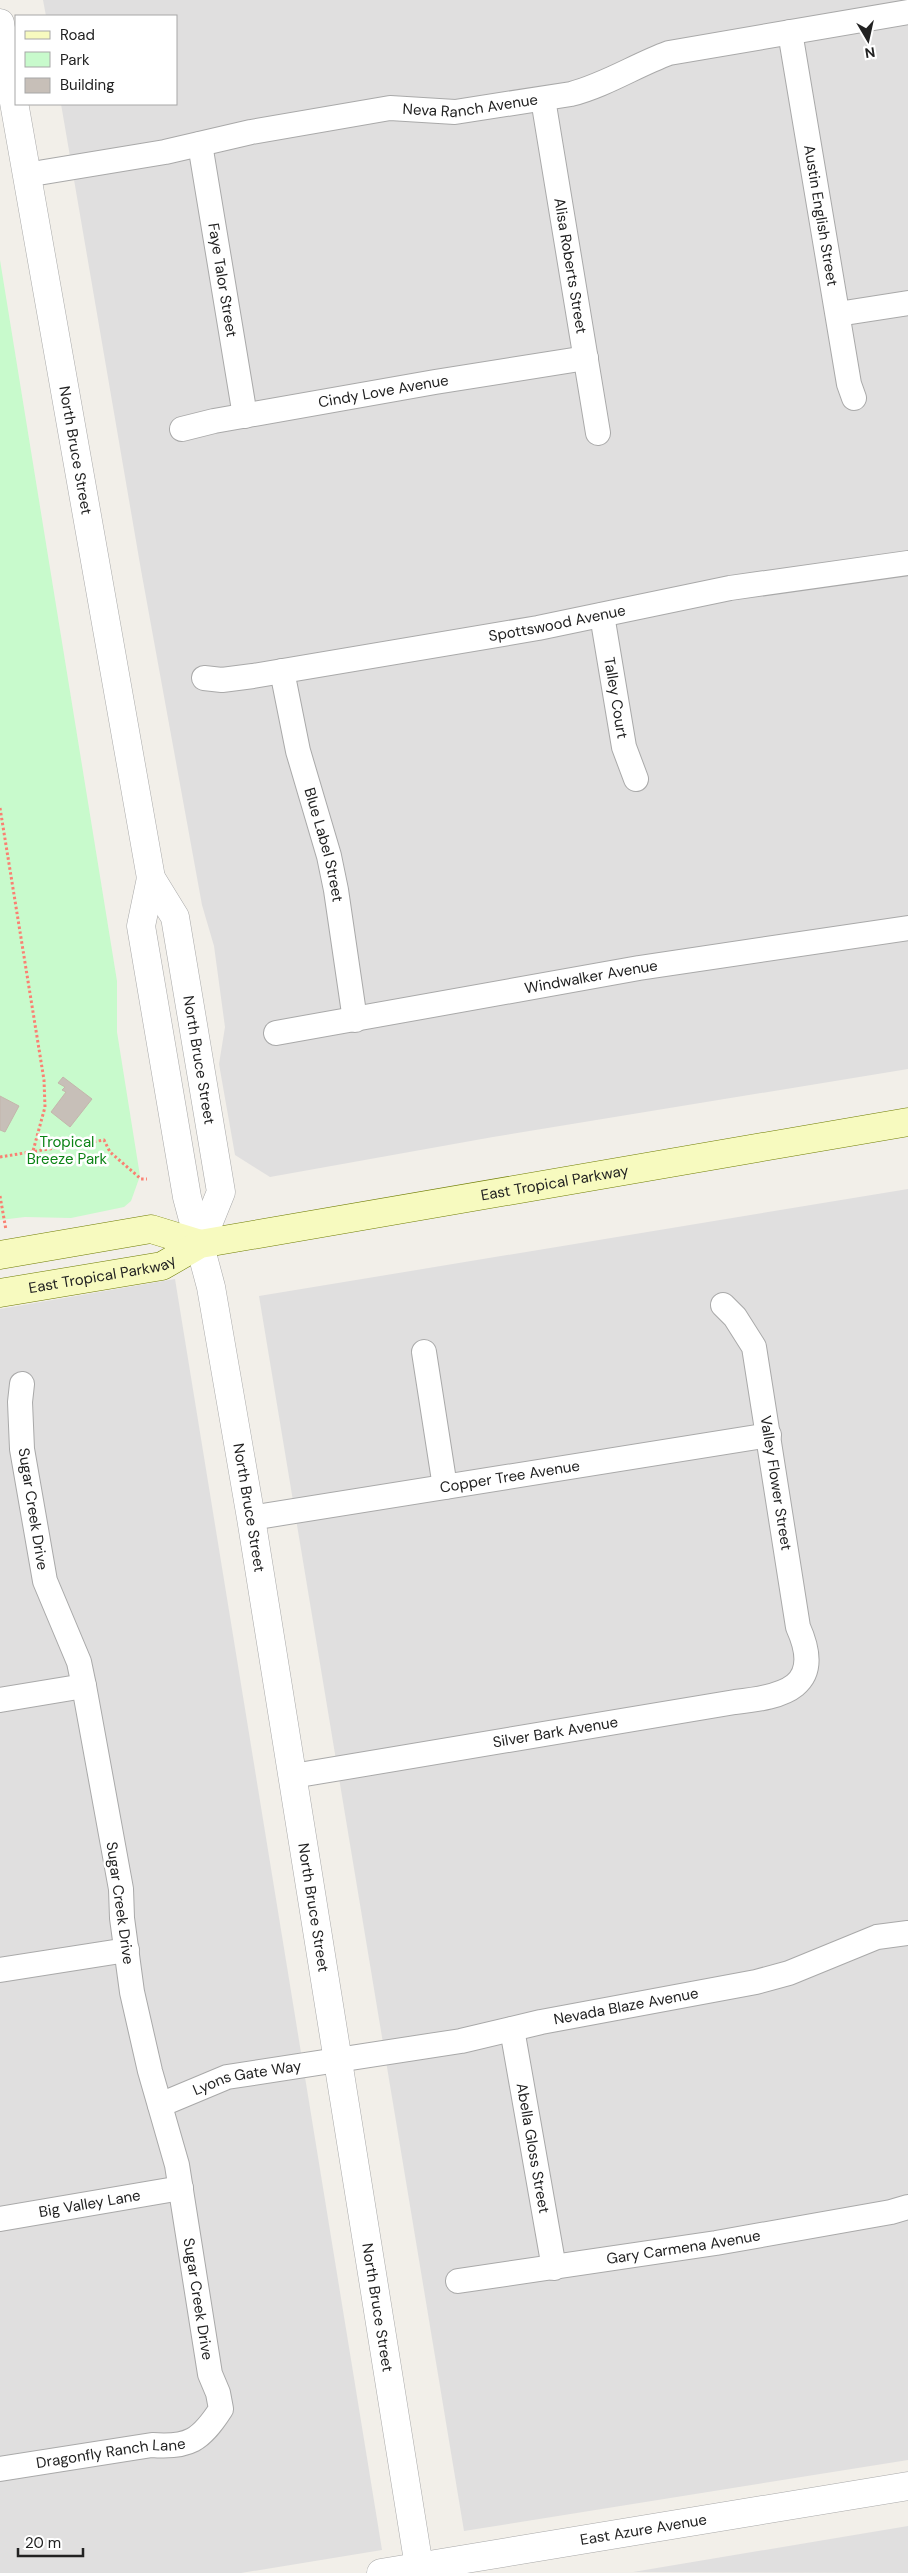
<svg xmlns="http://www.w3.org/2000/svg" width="908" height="2573" font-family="'DM Sans',sans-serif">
  <rect width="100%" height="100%" fill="#f2efe9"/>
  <!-- residential -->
  <g fill="#e0dfdf">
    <path d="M43,0H908V1069L493,1137L270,1177L235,1155L219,1064L225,1027L214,946L202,905L141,570L61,104H176V16H46Z"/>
    <path d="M908,1189V2460L464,2531L259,1296Z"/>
    <path d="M175,1279L382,2550L241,2573H0V1309Z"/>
    <path d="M908,2526V2573L633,2572Z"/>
  </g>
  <!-- park -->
  <path fill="#c8facc" d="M0,260L117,981V1032L140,1176L131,1201L124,1207L71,1218L25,1217L0,1220Z"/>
  <!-- building -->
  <g fill="#c7bfb8" stroke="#c4b6ab">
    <path d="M63,1077L92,1099L70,1127L51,1112L66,1092L62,1090L65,1087L58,1083Z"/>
    <path d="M0,1096L19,1106L5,1132L0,1130Z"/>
  </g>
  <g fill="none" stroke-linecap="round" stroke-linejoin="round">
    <!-- minor casing -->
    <g stroke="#a9a9a9" stroke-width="26">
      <g id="minor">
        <path id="s1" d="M790,32L849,384L854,398"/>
        <path id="s2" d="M543,99L598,433"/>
        <path id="s3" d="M200,144L245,416"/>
        <path id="s4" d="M26,175L165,152L251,132L390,108L455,112L571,94C606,85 636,65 669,53L908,12"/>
        <path d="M838,314L908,303"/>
        <path id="s5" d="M182,429L214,421L435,382L586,358"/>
        <path id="s6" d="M602,615L624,747L636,779"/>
        <path id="s7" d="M282,671L298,751L329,856L336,890L355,1020"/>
        <path id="s8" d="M204,678L222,680L253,676L538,628L730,588L908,563"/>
        <path id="s9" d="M276,1033L639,968L908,928"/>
        <path d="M424,1352L445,1487"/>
        <path id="s10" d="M251,1518L769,1435"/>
        <path d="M0,1700L84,1686"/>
        <path id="s11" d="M293,1776L735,1702C784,1697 825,1687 798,1627L754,1347L735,1317L723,1305"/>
        <path d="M0,1970L127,1950"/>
        <path id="s12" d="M512,2029L554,2268"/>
        <path id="s13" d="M160,2105L227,2077L461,2041L541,2022L756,1982L789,1973L877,1937L908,1933"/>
        <path id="s14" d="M0,2219L181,2188"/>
        <path id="s15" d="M458,2281L716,2243L891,2212L908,2207"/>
        <path id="s16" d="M0,2469L152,2445C189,2448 201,2440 221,2409L218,2393L210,2374L177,2165L150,2071L132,1992L122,1918L121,1889L84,1686L79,1662L45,1581L22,1449L20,1402L22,1384"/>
      </g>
    </g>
    <!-- tertiary casing -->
    <g stroke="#a9a9a9" stroke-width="29">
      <g id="tertiary">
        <path id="s17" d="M0,23L151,878L175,917L221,1192L200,1244"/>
        <path id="s18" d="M151,878L141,926L187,1197L211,1287L251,1518L420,2573"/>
        <path id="s19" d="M381,2573L908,2486"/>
      </g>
    </g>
    <!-- secondary casing -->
    <g stroke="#707d05" stroke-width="29">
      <g id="secondary">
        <path d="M0,1255L151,1229L200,1244"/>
        <path id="s20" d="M0,1293L162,1266L200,1244L908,1122"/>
      </g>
    </g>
    <!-- path -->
    <g stroke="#fa8072" stroke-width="3" stroke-dasharray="2.5 2.5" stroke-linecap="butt">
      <path d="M0,808L44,1080L45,1107L33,1151"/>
      <path d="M0,1157L104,1140L110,1152L141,1179H147"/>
      <path d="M0,1196L6,1230"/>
    </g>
    <!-- minor -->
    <use href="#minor" stroke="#fff" stroke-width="24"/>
    <!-- tertiary -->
    <use href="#tertiary" stroke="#fff" stroke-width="28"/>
    <!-- secondary -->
    <use href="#secondary" stroke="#f7fabf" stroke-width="28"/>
  </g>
  <g text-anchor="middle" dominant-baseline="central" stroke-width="5" stroke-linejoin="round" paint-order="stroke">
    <!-- street labels -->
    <g font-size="15" fill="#222" stroke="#fff">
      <text stroke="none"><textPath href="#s4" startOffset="451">Neva Ranch Avenue</textPath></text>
      <text stroke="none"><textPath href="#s1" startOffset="186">Austin English Street</textPath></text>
      <text stroke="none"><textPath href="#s2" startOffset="169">Alisa Roberts Street</textPath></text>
      <text stroke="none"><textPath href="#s3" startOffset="138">Faye Talor Street</textPath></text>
      <text stroke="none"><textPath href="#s5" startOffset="205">Cindy Love Avenue</textPath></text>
      <text stroke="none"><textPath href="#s17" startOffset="434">North Bruce Street</textPath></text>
      <text stroke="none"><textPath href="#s8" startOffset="358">Spottswood Avenue</textPath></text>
      <text stroke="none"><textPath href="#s6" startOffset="84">Talley Court</textPath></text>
      <text stroke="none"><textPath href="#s7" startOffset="179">Blue Label Street</textPath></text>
      <text stroke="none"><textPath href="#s9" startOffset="320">Windwalker Avenue</textPath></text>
      <text stroke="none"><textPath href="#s17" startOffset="1059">North Bruce Street</textPath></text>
      <text stroke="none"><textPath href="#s20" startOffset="568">East Tropical Parkway</textPath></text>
      <text stroke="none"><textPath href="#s20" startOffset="104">East Tropical Parkway</textPath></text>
      <text stroke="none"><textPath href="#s10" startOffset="262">Copper Tree Avenue</textPath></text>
      <text transform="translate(776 1483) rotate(81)">Valley Flower Street</text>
      <text stroke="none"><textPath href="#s18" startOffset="641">North Bruce Street</textPath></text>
      <text transform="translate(33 1509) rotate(81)">Sugar Creek Drive</text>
      <text stroke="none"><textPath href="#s11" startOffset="266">Silver Bark Avenue</textPath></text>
      <text transform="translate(120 1903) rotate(82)">Sugar Creek Drive</text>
      <text stroke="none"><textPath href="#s18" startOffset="1046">North Bruce Street</textPath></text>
      <text stroke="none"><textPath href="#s13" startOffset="478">Nevada Blaze Avenue</textPath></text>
      <text stroke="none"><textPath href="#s13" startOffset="92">Lyons Gate Way</textPath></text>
      <text stroke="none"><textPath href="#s12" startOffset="121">Abella Gloss Street</textPath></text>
      <text stroke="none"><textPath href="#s14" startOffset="91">Big Valley Lane</textPath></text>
      <text stroke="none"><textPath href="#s15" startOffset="228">Gary Carmena Avenue</textPath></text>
      <text transform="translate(198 2299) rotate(81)">Sugar Creek Drive</text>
      <text stroke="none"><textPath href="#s18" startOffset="1451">North Bruce Street</textPath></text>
      <text stroke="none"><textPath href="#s16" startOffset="112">Dragonfly Ranch Lane</textPath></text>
      <text stroke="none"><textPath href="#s19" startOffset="266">East Azure Avenue</textPath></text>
    </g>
    <!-- park labels -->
    <g font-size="15" fill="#0c8416" stroke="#fff">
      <text x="67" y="1142">Tropical<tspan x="67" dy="17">Breeze Park</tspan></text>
    </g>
  </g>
  <!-- legend -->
  <rect x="15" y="15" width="162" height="90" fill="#ffffff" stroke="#a7a7a7"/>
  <rect x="25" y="31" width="25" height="8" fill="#f7fabf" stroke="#a7a7a7"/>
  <text x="60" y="40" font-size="15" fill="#222222">Road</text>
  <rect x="25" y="52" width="25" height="15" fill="#c8facc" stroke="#a7a7a7"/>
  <text x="60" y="65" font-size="15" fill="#222222">Park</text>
  <rect x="25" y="78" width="25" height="15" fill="#c7bfb8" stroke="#a7a7a7"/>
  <text x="60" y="90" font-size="15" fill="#222222">Building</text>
  <!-- north arrow -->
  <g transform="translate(868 40) rotate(171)" stroke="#ffffff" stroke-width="4" paint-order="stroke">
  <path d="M0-4L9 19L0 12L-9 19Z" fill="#222222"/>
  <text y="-8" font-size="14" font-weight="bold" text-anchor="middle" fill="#222222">N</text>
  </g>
  <!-- scale -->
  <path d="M18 2548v8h65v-8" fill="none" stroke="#222222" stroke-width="2.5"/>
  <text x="25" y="2548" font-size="15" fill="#222222" stroke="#ffffff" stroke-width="4" paint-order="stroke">20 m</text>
</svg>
